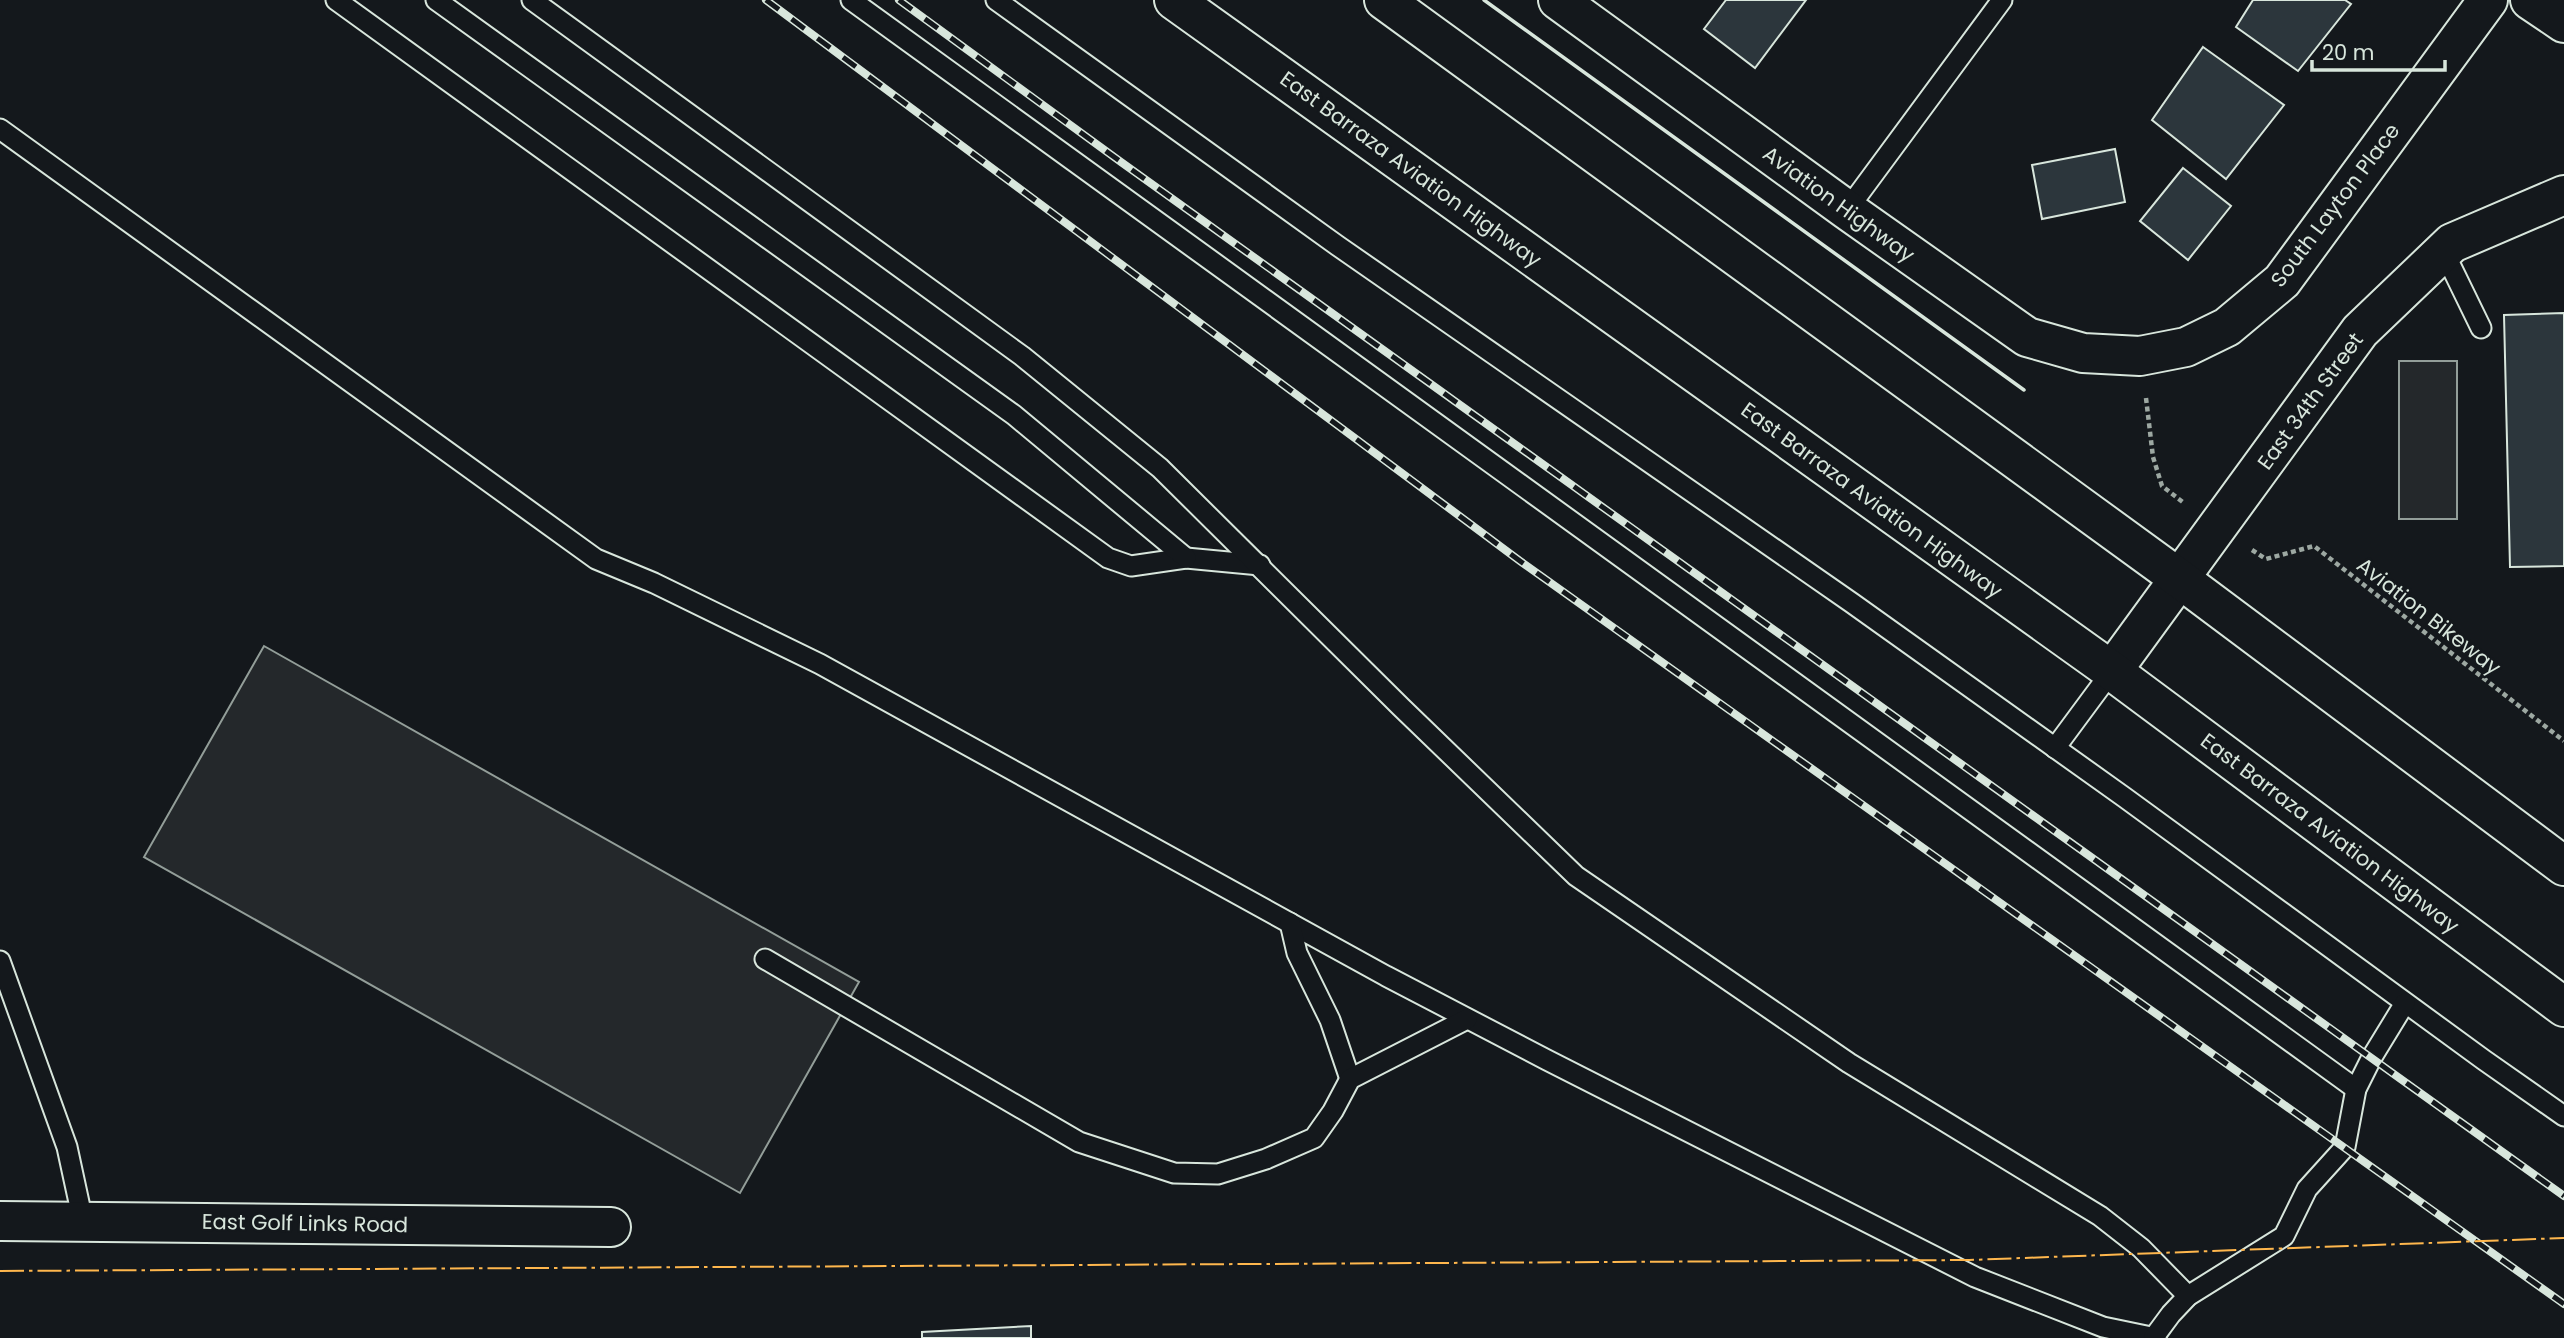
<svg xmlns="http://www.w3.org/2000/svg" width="2564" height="1338" font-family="Poppins,sans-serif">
  <rect width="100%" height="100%" fill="#14181c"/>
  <!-- parking -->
  <g fill="#24282b" stroke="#939e99" stroke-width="2">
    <rect x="2399" y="361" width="58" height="158"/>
    <path d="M264,646L859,982L740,1193L144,857Z"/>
  </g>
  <!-- building -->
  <g fill="#2c363c" stroke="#d8e6dc" stroke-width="2">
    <path d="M1726,0H1806L1755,68L1704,29Z"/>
    <path d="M2253,0H2345L2351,4L2298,71L2236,27Z"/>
    <path d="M2203,47L2284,105L2226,179L2152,120Z"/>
    <path d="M2115,149L2125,202L2042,219L2032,165Z"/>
    <path d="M2183,168L2231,206L2188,260L2140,221Z"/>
    <path d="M2564,313V566L2510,567L2504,315Z"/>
    <path d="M1031,1326V1338H922V1332Z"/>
  </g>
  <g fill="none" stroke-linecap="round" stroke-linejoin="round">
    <!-- lane casing -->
    <g stroke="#d8e6dc" stroke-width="23">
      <g id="lane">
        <path d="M336,0L1108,558L1131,566L1186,558L1260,565"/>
        <path d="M436,0L1014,415L1186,558"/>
        <path d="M532,0L1022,356L1160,468L1401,707L1576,876L1849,1063L2100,1216L2141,1248L2188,1296"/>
        <path d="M851,0L2356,1089"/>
        <path d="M996,0L1338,246L1852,603L2124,797L2484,1060L2564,1116"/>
        <path d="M0,129L596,559L654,583L820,664L1386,976L1547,1060L1975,1277L2103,1327L2156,1338"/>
        <path d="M1847,210L2002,0"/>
        <path d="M2444,252L2481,328"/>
        <path d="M2055,748L2112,671"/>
        <path d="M1290,923L1297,953L1330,1020L1350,1079"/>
        <path d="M765,959L1079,1142L1174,1173L1218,1174L1266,1159L1314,1138L1333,1111L1350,1079L1467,1019"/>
        <path d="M0,961L67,1147L83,1221"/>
        <path d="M2154,1337L2171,1314L2188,1296L2284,1236L2307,1189L2345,1147L2356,1089L2372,1057L2405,1003"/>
      </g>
    </g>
    <!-- street casing -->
    <g stroke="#d8e6dc" stroke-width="42">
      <g id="street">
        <path d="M1558,0L1847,210L2027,337L2083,353L2140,356L2186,347L2227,327L2282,281L2488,0"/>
        <path d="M2530,0L2564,23"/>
        <path d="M0,1221L611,1227"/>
      </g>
    </g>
    <!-- secondary casing -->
    <g stroke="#d8e6dc" stroke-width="42">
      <path id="secondary" d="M2112,671L2360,331L2452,243L2564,195"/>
    </g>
    <!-- primary casing -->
    <g stroke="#d8e6dc" stroke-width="42">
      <g id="primary">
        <path d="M1174,0L2112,671L2564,1007"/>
        <path d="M1384,0L2180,579L2564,866"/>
      </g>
    </g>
    <!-- path -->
    <g stroke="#9da8a2" stroke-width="4.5" stroke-dasharray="5 3.5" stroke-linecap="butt">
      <path d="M2146,398L2153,457L2162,486L2184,503"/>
      <path d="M2252,550L2266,559L2314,546L2564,741"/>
    </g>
    <!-- lane -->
    <use href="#lane" stroke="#14181c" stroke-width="19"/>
    <!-- street -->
    <use href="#street" stroke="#14181c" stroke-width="38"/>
    <!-- secondary -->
    <use href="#secondary" stroke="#14181c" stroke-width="38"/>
    <!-- primary -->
    <use href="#primary" stroke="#14181c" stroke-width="38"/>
    <!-- rail casing -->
    <g stroke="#d8e6dc" stroke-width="8">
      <g id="rail">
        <path d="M766,0L1520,561L2564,1304"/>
        <path d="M899,0L1121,162L2564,1196"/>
      </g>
    </g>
    <!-- rail -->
    <use href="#rail" stroke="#14181c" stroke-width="5" stroke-dasharray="16" stroke-linecap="butt"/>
    <!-- wall -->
    <path stroke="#d8e6dc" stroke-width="3.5" d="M1484,0L2024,390"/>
    <!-- power -->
    <path stroke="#ffb74d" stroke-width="2" stroke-dasharray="24 5 3.5 5" stroke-linecap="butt" d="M0,1271L1969,1260L2564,1238"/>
  </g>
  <g text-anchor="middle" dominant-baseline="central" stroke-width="5" stroke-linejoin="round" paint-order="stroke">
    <!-- street labels -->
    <g font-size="21" fill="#d8e6dc" stroke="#14181c">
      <text transform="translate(1411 169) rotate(36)">East Barraza Aviation Highway</text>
      <text transform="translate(1839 204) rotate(36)">Aviation Highway</text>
      <text transform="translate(2335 205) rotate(-53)">South Layton Place</text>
      <text transform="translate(2310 401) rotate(-54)">East 34th Street</text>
      <text transform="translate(1872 500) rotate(36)">East Barraza Aviation Highway</text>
      <text transform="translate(2429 616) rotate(38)">Aviation Bikeway</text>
      <text transform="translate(2330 833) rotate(37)">East Barraza Aviation Highway</text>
      <text transform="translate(305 1223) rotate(1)">East Golf Links Road</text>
    </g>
  </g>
  <!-- scale -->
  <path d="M2312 60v10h133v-10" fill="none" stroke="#d8e6dc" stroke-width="3.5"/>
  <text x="2322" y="60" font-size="21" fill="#d8e6dc" stroke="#14181c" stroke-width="5" paint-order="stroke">20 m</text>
</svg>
